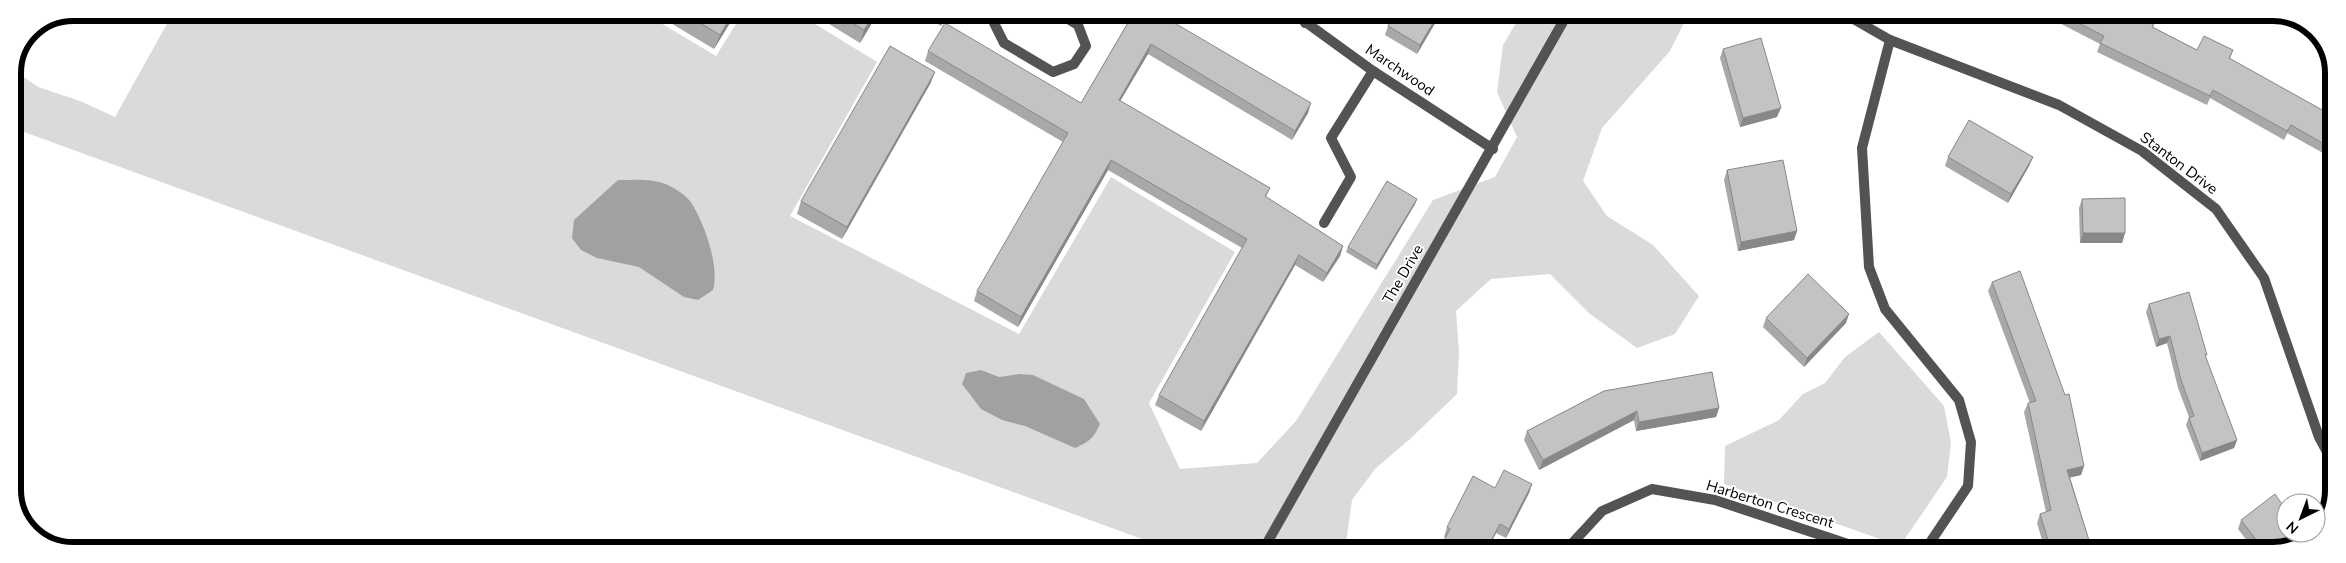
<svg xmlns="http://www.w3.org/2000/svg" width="2346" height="563" font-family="'Nunito Sans',sans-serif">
  <rect width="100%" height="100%" fill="#fff"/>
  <!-- green -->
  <g fill="#dadada">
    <path d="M173,13H644L716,56L743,13H797L877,62L790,216L1019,334L1111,177L1235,252L1149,403L1180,469L1257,463L1296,421L1433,200L1495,177L1517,137L1497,92L1503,45L1522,13H1689L1670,51L1602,128L1583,181L1607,216L1653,245L1699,296L1675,334L1637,348L1590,314L1550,274L1491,279L1456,311L1459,352L1457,394L1410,439L1375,469L1352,500L1346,543L1340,550H1163L1164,547L13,128L14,70L38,87L80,101L115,117Z"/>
    <path d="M1879,332L1944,406L1951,443L1947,477L1900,546L1724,484L1725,446L1779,420L1803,394L1825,383L1845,357Z"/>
  </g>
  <!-- water -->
  <g fill="#a1a1a1">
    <path d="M618,180C635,180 652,178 668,185C676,189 684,194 690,201C704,221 720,267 713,290L698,300L684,297L639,267L597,258L581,250L572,238L574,220Z"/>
    <path d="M981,370L999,377L1020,374L1033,375L1084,399L1100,424C1094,438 1089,442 1075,448L1025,426L1002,420L981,409L962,384L966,373Z"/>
  </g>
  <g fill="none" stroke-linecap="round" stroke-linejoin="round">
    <!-- lane -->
    <g stroke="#535353" stroke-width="10">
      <path d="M999,13L994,23L1004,43L1053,72L1074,64L1086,46L1078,25L1058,13"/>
      <path d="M1324,223L1351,177L1331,138L1373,71"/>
    </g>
    <!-- street -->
    <g stroke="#535353" stroke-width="10">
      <path d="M1293,13L1373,71L1493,149"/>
      <path d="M1843,13L1890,40L2059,105L2142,151L2216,209L2264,278L2319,437L2332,461"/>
      <path d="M1305,23L1310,13"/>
      <path d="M1890,40L1862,148L1869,267L1885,309L1959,400L1971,442L1968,486L1925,550"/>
      <path d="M1263,550L1568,13"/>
      <path d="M1566,550L1602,511L1652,489L1715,500L1866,550"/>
    </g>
  </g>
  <!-- wall -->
  <g fill="#a8a8a8">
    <path d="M654,13H736L714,49Z"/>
    <path d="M811,13H878L860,43Z"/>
    <path d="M918,13H949L941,26Z"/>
    <path d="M1107,13H1171L1167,19L1308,113L1292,140L1148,54L1120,101L1270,188L1266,197L1343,246L1340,256L1323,282L1295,265L1201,431L1155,405L1159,395L1242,248L1108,170L1018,327L974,301L977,291L1063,142L925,61L928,51L1081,103L1127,24Z"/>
    <path d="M1396,13H1441L1417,54L1385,35L1388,26Z"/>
    <path d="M2042,14H2159L2153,27L2197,50H2233L2230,59L2333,116V135L2323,153L2287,133L2284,140L2210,98L2207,105L2097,52L2100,44Z"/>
    <path d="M1723,49L1777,117L1740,127L1720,58Z"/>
    <path d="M935,72L930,84L842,239L797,214L801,201Z"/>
    <path d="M1948,157H2033L2029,166L2008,203L1945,166Z"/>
    <path d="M2333,167V186L2331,173Z"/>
    <path d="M1727,170L1797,231L1794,240L1738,251L1724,180Z"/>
    <path d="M1417,199L1415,204L1376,270L1346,252L1348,247Z"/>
    <path d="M2082,199L2125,233L2122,243H2080L2079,208Z"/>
    <path d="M1992,282L2084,466L2081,475L2070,477L2092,550H2045L2037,523L2040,514L2046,512L2024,412L2028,403H2030L1988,291Z"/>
    <path d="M2149,304L2206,359L2237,440L2234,448L2200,461L2186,425L2189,417L2178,388L2167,343L2156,347L2146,312Z"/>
    <path d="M1766,318L1846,323L1804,367L1763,327Z"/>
    <path d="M1604,391L1719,408L1716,417L1636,431L1634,420L1539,470L1524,440L1527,431Z"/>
    <path d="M1532,484L1529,493L1506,538L1496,533L1487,550H1439L1446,538L1444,537L1447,527L1495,488Z"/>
    <path d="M2241,520L2273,550H2254L2238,529Z"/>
  </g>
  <!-- shaded-wall -->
  <g fill="#888">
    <path d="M733,13H736L714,49L720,35Z"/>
    <path d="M875,13H878L860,43L864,30Z"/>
    <path d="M947,13H949L941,26L945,16Z"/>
    <path d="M1169,13H1171L1162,28L1166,18Z"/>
    <path d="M1439,13H1441L1417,54L1420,45Z"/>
    <path d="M1151,44L1148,54L1115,110L1119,100Z"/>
    <path d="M935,72L930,84L842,239L847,227Z"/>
    <path d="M1311,103L1308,113L1292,140L1295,131Z"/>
    <path d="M1781,108L1777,117L1740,127L1743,118Z"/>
    <path d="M2291,125L2287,133L2284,140L2287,131Z"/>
    <path d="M2333,132V135L2323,153L2326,145Z"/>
    <path d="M2033,157L2029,166L2008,203L2011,194Z"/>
    <path d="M1111,160L1108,170L1018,327L1021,317Z"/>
    <path d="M1417,199L1415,204L1376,270L1377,265Z"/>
    <path d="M1797,231L1794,240L1738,251L1741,242Z"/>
    <path d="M2083,233H2125L2122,243H2080Z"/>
    <path d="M1343,246L1340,256L1323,282L1327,273Z"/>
    <path d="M1299,255L1295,265L1201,431L1204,421Z"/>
    <path d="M1849,314L1846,323L1804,367L1807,358Z"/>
    <path d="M2170,336L2167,343L2156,347L2159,339Z"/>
    <path d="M1719,408L1716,417L1636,431L1639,422Z"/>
    <path d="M1637,411L1634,420L1539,470L1543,460Z"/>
    <path d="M2237,440L2234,448L2200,461L2202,453Z"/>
    <path d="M2084,466L2081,475L2064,479L2067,470Z"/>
    <path d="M1532,484L1529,493L1506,538L1509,529Z"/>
    <path d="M1500,524L1496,533L1487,550H1486Z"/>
  </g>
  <!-- building -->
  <g fill="#c3c3c3" stroke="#888">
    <path d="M684,13H733L720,35Z"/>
    <path d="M836,13H875L864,30Z"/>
    <path d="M939,13H947L945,16Z"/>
    <path d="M1128,13H1169L1166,18L1311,103L1295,131L1151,44L1119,100L1270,188L1265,196L1343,246L1327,273L1299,255L1204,421L1159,395L1247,239L1111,160L1021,317L977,291L1068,133L928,51L945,23L1081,103L1132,16Z"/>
    <path d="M1396,13H1439L1420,45L1388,26Z"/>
    <path d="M2061,14H2158L2152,27L2197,50L2204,36L2233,50L2229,58L2333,116V132L2326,145L2291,125L2287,131L2213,90L2210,96L2100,43L2104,36Z"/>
    <path d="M1761,38L1781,108L1743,118L1723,49Z"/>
    <path d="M890,46L935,72L847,227L801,201Z"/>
    <path d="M1969,120L2033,157L2011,194L1948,157Z"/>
    <path d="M1783,160L1797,231L1741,242L1727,170Z"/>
    <path d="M1387,181L1417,199L1377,265L1348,247Z"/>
    <path d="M2125,198V233H2083L2082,199Z"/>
    <path d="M2020,271L2065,395L2069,394L2084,466L2067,470L2092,550H2051L2040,514L2051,510L2028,403L2036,401L1992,282Z"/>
    <path d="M1808,274L1849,314L1807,358L1766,318Z"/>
    <path d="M2189,292L2207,355H2205L2237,440L2202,453L2189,418L2194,416L2181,380L2170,336L2159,339L2149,304Z"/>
    <path d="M1712,372L1719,408L1639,422L1637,411L1543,460L1527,431L1604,391Z"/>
    <path d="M1504,470L1532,484L1509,529L1500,524L1486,550H1439L1450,529L1447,527L1473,476L1495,488Z"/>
    <path d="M2275,494L2286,510V533H2303L2308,539L2273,550H2264L2241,520Z"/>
  </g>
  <g text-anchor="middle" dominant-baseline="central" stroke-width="4" stroke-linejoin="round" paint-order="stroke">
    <!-- street labels -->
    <g font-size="15" fill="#000" stroke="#fff">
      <text transform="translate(1400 70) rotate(34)">Marchwood</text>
      <text transform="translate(2179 163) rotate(37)">Stanton Drive</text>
      <text transform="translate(1403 274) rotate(-60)">The Drive</text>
      <text transform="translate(1770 504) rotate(17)">Harberton Crescent</text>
    </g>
  </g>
  <!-- crop -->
  <path d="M0 0H2346V563H0ZM73 21H2273A52 52 0 0 1 2325 73V490A52 52 0 0 1 2273 542H73A52 52 0 0 1 21 490V73A52 52 0 0 1 73 21Z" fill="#fff" fill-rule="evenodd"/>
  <path fill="none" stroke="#000" stroke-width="6" d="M73 21H2273A52 52 0 0 1 2325 73V490A52 52 0 0 1 2273 542H73A52 52 0 0 1 21 490V73A52 52 0 0 1 73 21Z"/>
  <!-- north arrow -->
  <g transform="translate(2301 518) rotate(222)"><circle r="24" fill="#ffffff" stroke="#999999"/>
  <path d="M0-4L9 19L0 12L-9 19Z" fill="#000000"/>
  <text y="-8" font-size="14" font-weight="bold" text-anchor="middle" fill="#000000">N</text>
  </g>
</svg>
